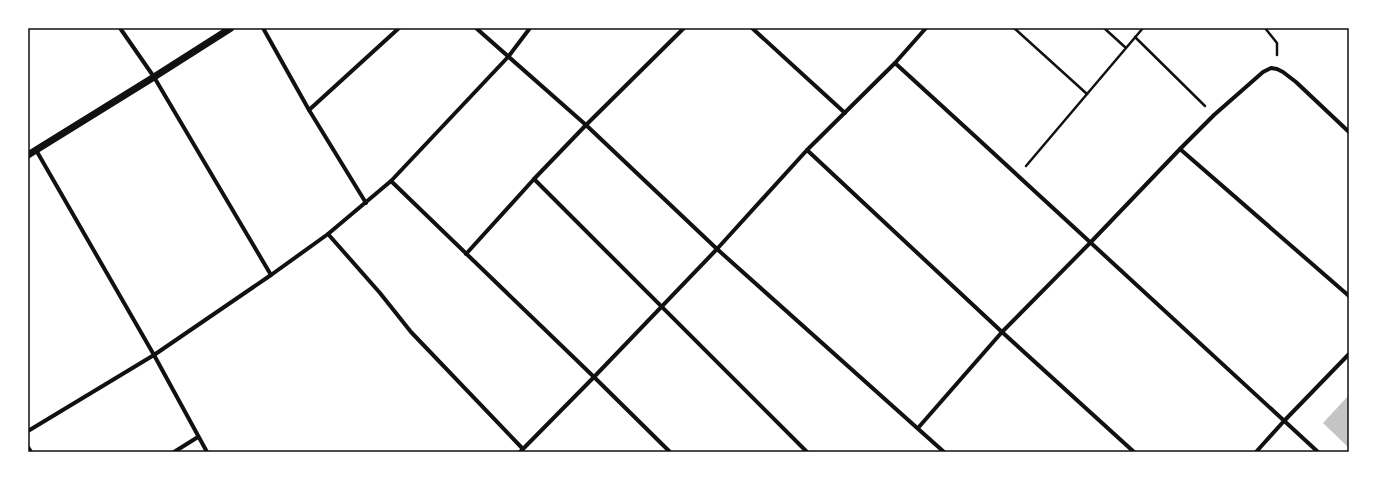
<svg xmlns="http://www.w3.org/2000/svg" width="1377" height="480" font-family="Montserrat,sans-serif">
  <rect width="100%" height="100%" fill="#fff"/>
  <!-- building -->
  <path fill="#c4c4c4" d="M1349,395V448L1323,423Z"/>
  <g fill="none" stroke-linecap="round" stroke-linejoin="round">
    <!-- path -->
    <g stroke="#111" stroke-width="2.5">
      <path d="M1014,28L1087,94"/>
      <path d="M1104,28L1126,48"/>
      <path d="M1265,28L1277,43V55"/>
      <path d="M1135,37L1205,106"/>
      <path d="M1026,166L1143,28"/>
    </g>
    <!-- minor -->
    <g stroke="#111" stroke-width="4">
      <path d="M120,28L154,77L271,275"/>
      <path d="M263,28L309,110L366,203"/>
      <path d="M476,28L586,125L717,249L944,452"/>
      <path d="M752,28L845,113"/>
      <path d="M895,63L977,138L1318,452"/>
      <path d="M309,110L399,28"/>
      <path d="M1180,149L1349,296"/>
      <path d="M36,150L154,355L207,452"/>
      <path d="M807,150L1002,332L1134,452"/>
      <path d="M534,179L807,452"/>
      <path d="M391,181L594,377L670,452"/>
      <path d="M328,234L380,293L411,332L523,449"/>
      <path d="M466,254L534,179L586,125L684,28"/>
      <path d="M918,428L1002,332L1090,243L1180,149L1214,115L1263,72L1271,68L1277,69L1283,72L1296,82L1349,132"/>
      <path d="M28,431L154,355L271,275L328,234L391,181L508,57L530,28"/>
      <path d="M28,447L31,452"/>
      <path d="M174,452L198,437"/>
      <path d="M520,452L594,377L717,249L807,150L895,63L926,28"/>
      <path d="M1256,452L1284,421L1349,354"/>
    </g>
    <!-- tertiary -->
    <path stroke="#111" stroke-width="7" d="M28,155L154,77L231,28"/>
  </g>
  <!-- border -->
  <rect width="1377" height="480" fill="none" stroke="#ffffff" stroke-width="58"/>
  <rect x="29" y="29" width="1319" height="422" fill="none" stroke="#111" stroke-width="1.5"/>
</svg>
